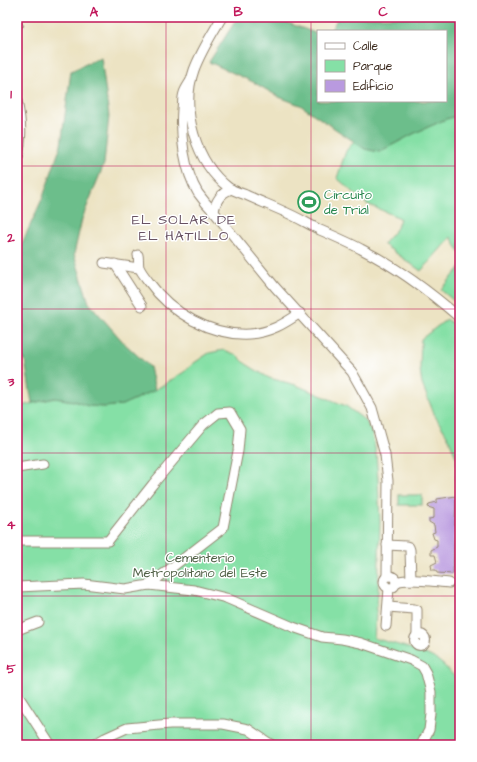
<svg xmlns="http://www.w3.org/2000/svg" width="477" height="762" font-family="'Architects Daughter',sans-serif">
  <rect width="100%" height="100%" fill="#fff"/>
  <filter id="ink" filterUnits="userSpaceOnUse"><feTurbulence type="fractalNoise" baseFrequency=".025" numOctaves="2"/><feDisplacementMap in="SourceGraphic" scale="8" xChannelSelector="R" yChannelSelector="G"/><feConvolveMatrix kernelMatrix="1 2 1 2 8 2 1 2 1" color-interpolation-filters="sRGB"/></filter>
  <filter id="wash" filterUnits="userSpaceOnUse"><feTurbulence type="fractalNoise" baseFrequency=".012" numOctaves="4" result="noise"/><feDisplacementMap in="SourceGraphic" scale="16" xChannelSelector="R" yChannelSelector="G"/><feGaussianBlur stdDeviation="0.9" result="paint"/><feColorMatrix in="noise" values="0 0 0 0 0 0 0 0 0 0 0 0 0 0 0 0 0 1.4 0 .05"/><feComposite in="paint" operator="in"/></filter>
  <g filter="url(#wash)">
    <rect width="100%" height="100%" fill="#ece3c3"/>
    <!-- green -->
    <g fill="#85e0a6" stroke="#608562">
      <path d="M460,115V253L451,237L421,271L383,244L397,228L400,218L367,204L337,178L346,151L354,141L365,149L379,152L415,133L446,119Z"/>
      <path d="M460,268V306L441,290Z"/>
      <path d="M447,319L460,331V491L458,490L456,482L457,459L448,437L435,416L422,384L420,369L421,339Z"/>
      <path d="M224,350L237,355L246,364L269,378L296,385L346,406L366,421L372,434L376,453L378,479L380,522L378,592L374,638C393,644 427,651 441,663C446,667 450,672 455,677L460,673V745H17V408L21,406L55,398L74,401L88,406L105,407L122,405L155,390L184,372L194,363L209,353Z"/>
      <rect x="399" y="495" width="23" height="10"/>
    </g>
    <!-- forest -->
    <g fill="#6cbe8b" stroke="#547454">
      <path d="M238,17H274L283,21L318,34V101H446V31H330L335,23L338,17H460V115L446,119L415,133L379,152L365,149L300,105L279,97L253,82L209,62Z"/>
      <path d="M101,57L109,116L104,164L82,219L74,254L89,303L124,343L150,367L155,390L122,405L105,407L88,406L74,401L55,398L32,403L25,360L17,349V251L19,250L43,197L61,145L71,71Z"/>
    </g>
    <g id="blocks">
      <!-- building -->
      <g fill="#b99adf">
        <path d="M17,17H18L24,26L17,29Z"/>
        <path d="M456,496L453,574L437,573L436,570H432L431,565L437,562L435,555H431V550L437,547V540L434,539L432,533L435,532L434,525L429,522V519L434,518V509L428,507L429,504L437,502V499Z"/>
      </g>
    </g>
  </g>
  <g filter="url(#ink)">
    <use href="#blocks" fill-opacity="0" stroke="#948670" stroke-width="1"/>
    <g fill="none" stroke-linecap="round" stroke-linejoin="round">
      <!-- minor casing -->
      <g stroke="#948670" stroke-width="11">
        <g id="minor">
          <path d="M222,17C212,34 201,51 194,70C180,110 196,163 229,188C234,191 241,193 246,195C259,201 272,206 285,212C297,217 308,224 320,230C334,236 348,242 361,249C397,267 430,292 460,318"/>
          <path d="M191,80C189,84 185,89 184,93C182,98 183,104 182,109C180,135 184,170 198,193C203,200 208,206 214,212L275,287L352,372L361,388L372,408L385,455L388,481L387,576"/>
          <path d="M17,101C22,124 22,139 17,162"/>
          <path d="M214,212C215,202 221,193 231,189"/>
          <path d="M138,255C139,258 138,263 139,267C141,272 146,278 149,282C171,313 211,336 249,334C269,333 284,324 300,313"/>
          <path d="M104,263L139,268"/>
          <path d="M115,264L142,306"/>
          <path d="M17,468L43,464"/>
          <path d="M17,541H108L153,484L203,425L218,413L230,412L240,429L238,451L223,528L149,585L125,589L84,584L17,587"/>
          <path d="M387,545L406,546L409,547L410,550L411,580"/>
          <circle cx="390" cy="582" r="6"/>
          <path d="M396,582C408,577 435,582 449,583"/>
          <path d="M149,585L194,590L226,598L293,627L322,637L342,639L361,643L411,660L422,666L426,673L431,692V714L429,730L421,745"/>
          <path d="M388,607L414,609L417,610V634"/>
          <path d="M386,626L389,588"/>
          <path d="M17,630L38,622"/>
          <circle cx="420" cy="640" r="5.5"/>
          <path d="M17,694L50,745"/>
          <path d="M93,745L105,738L127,728L170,724H223L248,729L272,745"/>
        </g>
      </g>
      <!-- minor -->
      <use href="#minor" stroke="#fff" stroke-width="9"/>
    </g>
  </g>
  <!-- grid -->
  <path fill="none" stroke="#c2185b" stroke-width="1" stroke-opacity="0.55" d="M166,17V745M311,17V745M17,166H460M17,309H460M17,453H460M17,596H460"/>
  <!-- icons -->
  <defs>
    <g id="stadium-ring" transform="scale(1.15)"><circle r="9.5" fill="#fff" stroke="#2e9e5b" stroke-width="1.5"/><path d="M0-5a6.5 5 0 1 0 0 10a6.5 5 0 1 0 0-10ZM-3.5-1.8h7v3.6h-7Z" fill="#2e9e5b"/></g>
  </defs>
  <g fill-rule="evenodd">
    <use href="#stadium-ring" x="309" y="202"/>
  </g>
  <g text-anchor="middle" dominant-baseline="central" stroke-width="3" stroke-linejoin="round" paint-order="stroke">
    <!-- leisure labels -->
    <g font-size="13" fill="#27864d" stroke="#fff" text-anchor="start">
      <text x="324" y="195">Circuito<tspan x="324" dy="15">de Trial</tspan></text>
    </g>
    <!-- park labels -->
    <g font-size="13" fill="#516147" stroke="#fff">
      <text x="200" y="558">Cementerio<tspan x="200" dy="15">Metropolitano del Este</tspan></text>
    </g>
    <!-- neighbourhood labels -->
    <g font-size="14" letter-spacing="1" fill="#675162" stroke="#fff">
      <text x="184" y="220">EL SOLAR DE<tspan x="184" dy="16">EL HATILLO</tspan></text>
    </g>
  </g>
  <!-- margin -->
  <rect width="477" height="762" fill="none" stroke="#fff" stroke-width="44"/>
  <!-- legend -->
  <rect x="317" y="30" width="130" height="72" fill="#ffffff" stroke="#b1aaa5"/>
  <rect x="325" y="43" width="20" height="6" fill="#ffffff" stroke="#b1aaa5"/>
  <text x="353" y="50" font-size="12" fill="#3b2a1e">Calle</text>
  <rect x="325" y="60" width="20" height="12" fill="#85e0a6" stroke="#b1aaa5"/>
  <text x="353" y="70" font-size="12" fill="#3b2a1e">Parque</text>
  <rect x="325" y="80" width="20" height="12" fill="#b99adf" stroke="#b1aaa5"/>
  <text x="353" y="90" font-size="12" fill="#3b2a1e">Edificio</text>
  <rect x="22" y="22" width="433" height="718" fill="none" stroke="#c2185b" stroke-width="1.5"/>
  <g font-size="13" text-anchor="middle" font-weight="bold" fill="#c2185b">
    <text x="94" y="16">A</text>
    <text x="238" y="16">B</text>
    <text x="383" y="16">C</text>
    <text x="11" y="98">1</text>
    <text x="11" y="242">2</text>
    <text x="11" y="386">3</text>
    <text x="11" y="529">4</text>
    <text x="11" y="673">5</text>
  </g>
</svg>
